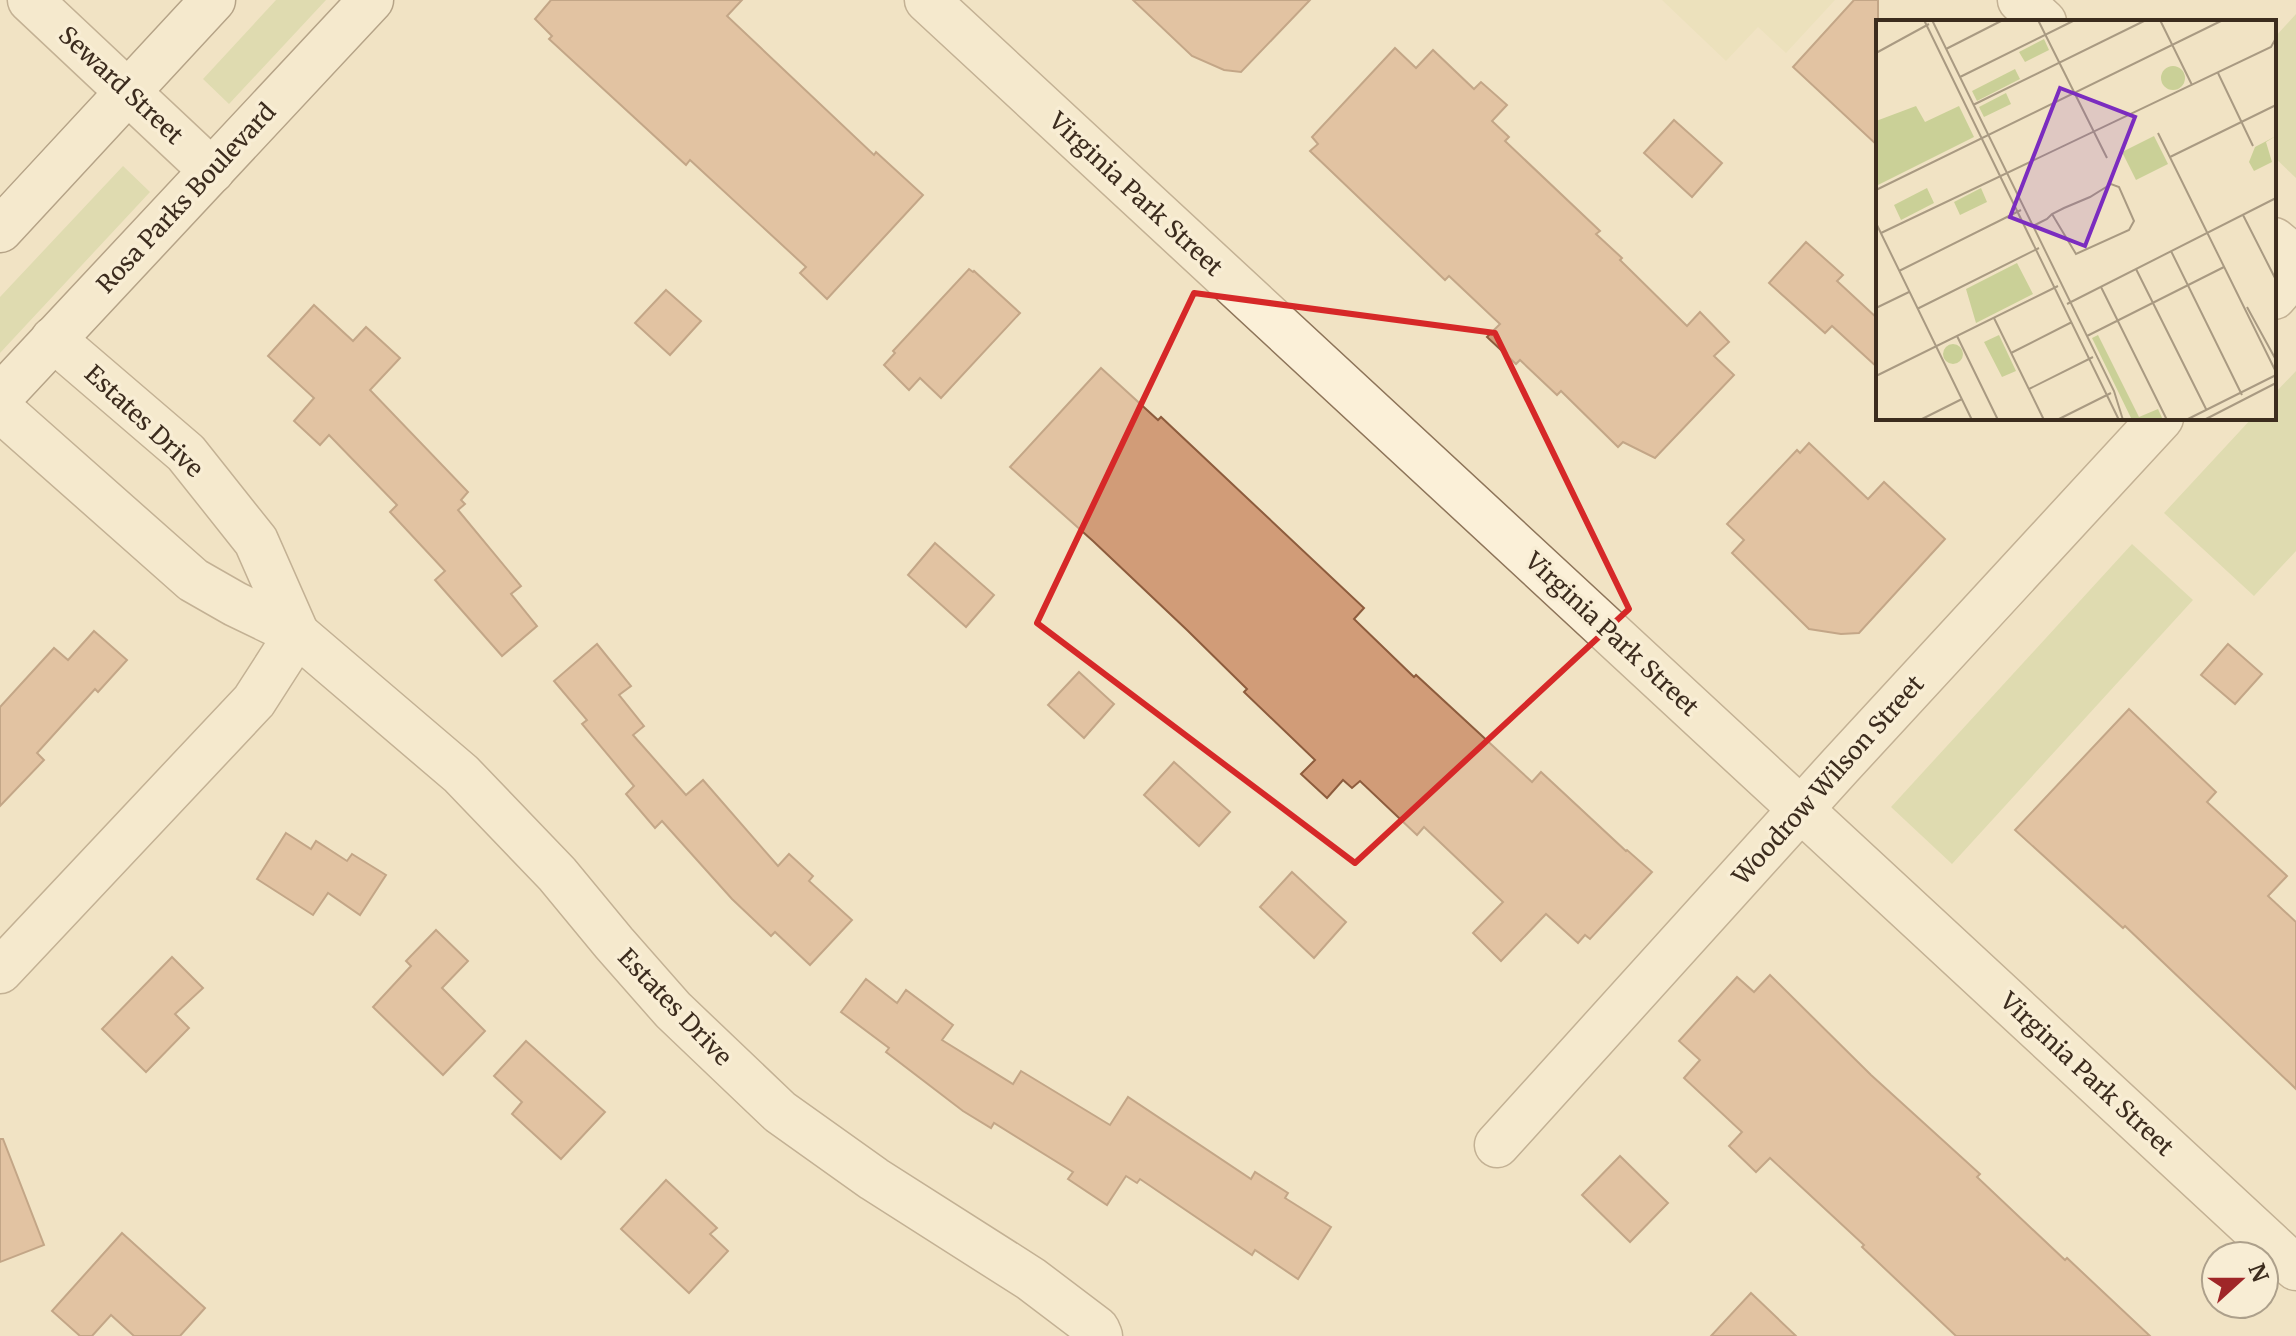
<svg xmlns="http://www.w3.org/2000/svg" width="2296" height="1336" font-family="Merriweather,serif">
  <rect width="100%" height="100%" fill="#f1e3c4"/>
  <!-- farmland -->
  <path fill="#e7ddb1" d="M1662,0H1835L1786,53L1758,27L1726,61Z"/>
  <!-- green -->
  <g fill="#cad097">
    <path d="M276,0H326L229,104L203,79Z"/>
    <path d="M2296,14V178L2274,157V38Z"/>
    <path d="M123,166L150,192L0,353V297Z"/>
    <path d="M2296,371V551L2254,596L2164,513L2252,418H2274V394Z"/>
    <path d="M2132,544L2193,600L1952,864L1891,807Z"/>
  </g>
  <!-- building -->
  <g fill="#d19c78" stroke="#8d5c3d" stroke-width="2">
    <path d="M551,0H742L727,16L874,155L876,152L923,195L827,299L800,273L806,267L690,160L686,165L549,39L552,36L535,19Z"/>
    <path d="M1133,0H1310L1241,72L1224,70L1192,56Z"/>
    <path d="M1854,0H1878V146L1793,67Z"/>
    <path d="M1395,48L1416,68L1433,50L1474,89L1481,82L1507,105L1492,121L1509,137L1505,141L1600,231L1596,234L1622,258L1620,260L1687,326L1700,312L1729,342L1714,356L1734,375L1655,458L1623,442L1618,447L1561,391L1557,395L1520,360L1516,364L1487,337L1500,324L1449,276L1445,280L1310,151L1318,144L1312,137Z"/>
    <path d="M1674,120L1722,163L1692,197L1644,153Z"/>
    <path d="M1806,242L1843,275L1837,281L1878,319V368L1832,326L1825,333L1769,283Z"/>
    <path d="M969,269L973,272L974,271L1020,313L941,398L920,378L909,390L884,365L895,353L893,351Z"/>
    <path d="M666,290L701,321L670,355L635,323Z"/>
    <path d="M314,305L353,341L366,327L400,358L370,390L468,492L461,500L465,504L458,510L521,586L511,594L537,626L502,656L435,580L445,571L390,512L397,505L329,435L320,445L294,421L314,398L268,356Z"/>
    <path d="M1101,368L1158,420L1161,417L1364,608L1354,619L1414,677L1416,675L1532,782L1541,772L1626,851L1627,850L1652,872L1590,939L1585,935L1578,943L1546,914L1501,961L1473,933L1503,902L1424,827L1417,835L1360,781L1352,788L1343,780L1327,798L1301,774L1315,760L1244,692L1247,689L1187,630L1093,541L1010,467Z"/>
    <path d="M1809,443L1868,499L1884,482L1945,539L1859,633L1841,634L1809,629L1732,553L1744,540L1727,524L1797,450L1800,453Z"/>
    <path d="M935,543L994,595L966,627L908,575Z"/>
    <path d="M94,631L127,660L98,692L95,689L37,753L44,760L0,806V707L54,648L68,660Z"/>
    <path d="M597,644L631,686L619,695L644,726L633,735L686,795L703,780L778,866L789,854L813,876L809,881L852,920L810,965L775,932L771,936L732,899L662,821L655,828L626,794L634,786L582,724L587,720L554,681Z"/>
    <path d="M2228,644L2262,674L2235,704L2201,675Z"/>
    <path d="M1079,672L1114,704L1084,738L1048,705Z"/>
    <path d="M2129,709L2216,792L2207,802L2287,876L2268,896L2296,922V1089L2125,926L2123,928L2015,830Z"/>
    <path d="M1174,762L1230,812L1199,846L1144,795Z"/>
    <path d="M286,833L311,849L316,841L347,861L352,854L386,875L360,915L328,893L313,915L257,879Z"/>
    <path d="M1292,872L1346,922L1314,958L1260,907Z"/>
    <path d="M436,930L468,961L442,988L485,1031L443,1075L373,1007L411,966L406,961Z"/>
    <path d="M172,957L203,988L175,1014L189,1028L146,1072L102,1029Z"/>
    <path d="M1770,975L1871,1075L1980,1174L1977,1177L2065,1260L2067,1258L2150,1336H1956L1862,1247L1864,1245L1770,1158L1756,1172L1729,1146L1742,1132L1684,1078L1700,1060L1679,1041L1737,977L1754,992Z"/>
    <path d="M866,979L897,1003L906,990L953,1025L942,1040L1013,1084L1021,1071L1110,1125L1128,1097L1251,1179L1255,1172L1288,1193L1285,1198L1331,1227L1298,1279L1255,1250L1252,1255L1140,1179L1137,1183L1126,1176L1107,1205L1068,1179L1073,1172L994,1123L991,1128L963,1111L886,1052L889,1048L841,1012Z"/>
    <path d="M526,1041L605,1112L561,1159L512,1114L522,1102L494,1076Z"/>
    <path d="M0,1139H3L44,1245L0,1262Z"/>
    <path d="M1620,1156L1668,1203L1630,1242L1582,1195Z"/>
    <path d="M666,1180L717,1228L710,1234L728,1251L689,1293L621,1229Z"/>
    <path d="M122,1233L205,1308L180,1336H134L111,1315L92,1336H80L52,1311Z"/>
    <path d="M1751,1293L1796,1336H1711Z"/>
  </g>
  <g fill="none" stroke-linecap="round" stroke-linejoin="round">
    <!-- street casing -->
    <g stroke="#8d7459" stroke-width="47">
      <g id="street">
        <path d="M30,0L212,171"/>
        <path d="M927,0L2296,1268"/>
        <path d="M2020,0L2044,22"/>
        <path d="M2274,240L2296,258"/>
        <path d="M2274,297L2296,272"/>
        <path d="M53,339L186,453L256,541L297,634"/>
        <path d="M0,409L193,580L235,604L297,634L461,774L557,874L614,943L673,1010L780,1112L874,1179L1031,1279L1097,1329L1100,1336"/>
        <path d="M0,971L254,701L297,634"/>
        <path d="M1497,1145L1840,766L2161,418"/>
      </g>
    </g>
    <!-- secondary casing -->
    <g stroke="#6e553c" stroke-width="47">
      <g id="secondary">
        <path d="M0,230L213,0"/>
        <path d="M0,397L371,0"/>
      </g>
    </g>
    <!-- street -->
    <use href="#street" stroke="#fbf0d8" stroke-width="44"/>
    <!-- secondary -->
    <use href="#secondary" stroke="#fbf0d8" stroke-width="44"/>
  </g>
  <!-- marked area -->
  <path d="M0 0H2296V1336H0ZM1194,293L1495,333L1629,609L1355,863L1037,623Z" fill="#f1e3c4" fill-opacity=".55" fill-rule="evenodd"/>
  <path fill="none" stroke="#d62828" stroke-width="6" stroke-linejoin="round" d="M1194,293L1495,333L1629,609L1355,863L1037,623Z"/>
  <g text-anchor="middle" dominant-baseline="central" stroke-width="7" stroke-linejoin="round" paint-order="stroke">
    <!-- street labels -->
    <g font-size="24" fill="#3c2c1e" stroke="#f8edd4">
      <text transform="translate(121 85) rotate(43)">Seward Street</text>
      <text transform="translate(1136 194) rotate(43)">Virginia Park Street</text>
      <text transform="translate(186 198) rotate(-47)">Rosa Parks Boulevard</text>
      <text transform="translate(144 421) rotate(43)">Estates Drive</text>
      <text transform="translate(1612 634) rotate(43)">Virginia Park Street</text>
      <text transform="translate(1828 780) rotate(-48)">Woodrow Wilson Street</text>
      <text transform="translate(675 1007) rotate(46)">Estates Drive</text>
      <text transform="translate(2087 1074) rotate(43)">Virginia Park Street</text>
    </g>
  </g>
  <!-- overview -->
  <g transform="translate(1876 20)">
    <rect width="400" height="400" fill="#f1e3c4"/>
    <path d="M168,19L173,30L149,42L143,32ZM285 58a12 12 0 1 1 24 0a12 12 0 1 1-24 0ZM139,49L144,59L101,81L96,71ZM130,73L135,84L108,97L103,87ZM40,86L49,102L83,86L98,117L0,166V101ZM278,116L292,144L260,160L246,132ZM400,116L390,122L396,142L378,151L373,142L379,127ZM51,168L58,183L25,200L18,185ZM105,168L111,182L84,195L78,182ZM141,243L157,274L100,303L90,269ZM123,315L140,351L126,357L108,322ZM222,315L263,397L282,389L287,400H256L216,318ZM67 334a10 10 0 1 1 20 0a10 10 0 1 1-20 0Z" fill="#cad097"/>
    <path fill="none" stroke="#a99a82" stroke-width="2" d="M48,0L243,400M56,0L238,371L247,400M162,0L231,138M284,0L316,65M70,29L127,0M0,33L53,4M342,53L377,126M84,57L199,0M97,85L270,0M282,113L400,352M294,137L400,85M0,170L347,0M367,195L400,260M0,203L96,400M157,206L171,199L176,194L188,188L214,177L235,164L243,167L258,201L253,210L200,234L176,194M5,213L395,27L400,18M295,231L366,375M260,249L330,389M23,251L145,190M225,267L291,400M191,284L400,178M371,287L400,340M0,288L33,272M41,289L163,228M118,298L168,400M81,316L122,400M211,316L348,247M135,333L196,302M0,356L182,266M153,369L217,337M44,400L86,379M181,400L235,373M310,400L400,355M328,400L400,363"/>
    <path fill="#7b2cbf" fill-opacity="0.15" stroke="#7b2cbf" stroke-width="4" d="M184,68L259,97L209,226L134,197Z"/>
    <rect width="400" height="400" fill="none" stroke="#3c2c1e" stroke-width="4"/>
  </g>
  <!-- north arrow -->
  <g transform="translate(2240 1280) rotate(69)"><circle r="38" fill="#f8edd4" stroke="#ada08b" stroke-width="2"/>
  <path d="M0-6L14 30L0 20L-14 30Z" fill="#9f2628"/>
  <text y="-12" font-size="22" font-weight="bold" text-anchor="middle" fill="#3c2c1e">N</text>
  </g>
</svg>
